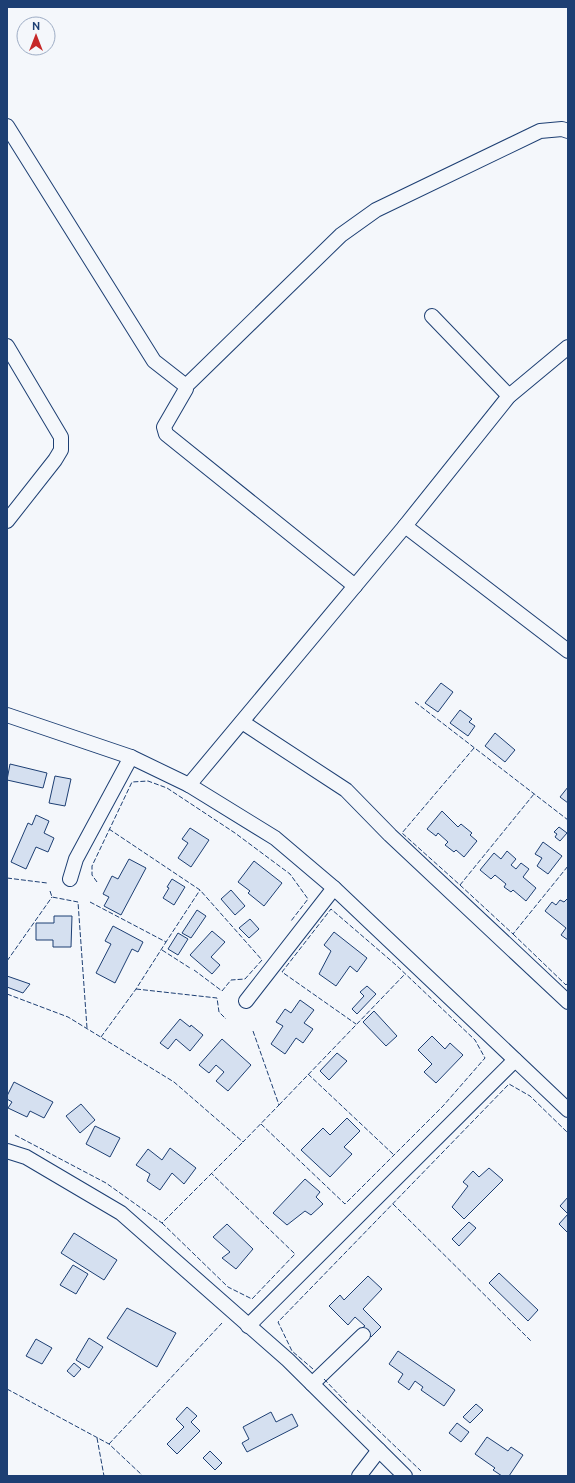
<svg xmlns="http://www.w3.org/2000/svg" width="575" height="1483" font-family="Ubuntu,sans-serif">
  <rect width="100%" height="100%" fill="#f4f7fb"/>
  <!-- building -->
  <g fill="#d5e0f0" stroke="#1d3f73">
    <path d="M441,683L453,692L438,712L425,703Z"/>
    <path d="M460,710L472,719L469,722L475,726L468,736L450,723Z"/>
    <path d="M495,733L515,750L505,762L485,746Z"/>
    <path d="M10,764L47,773L43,788L7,780Z"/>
    <path d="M55,776L71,779L65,806L49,803Z"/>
    <path d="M568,787V803L560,797Z"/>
    <path d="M442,811L458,827L461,824L472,833L470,835L477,841L464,857L456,850L454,852L445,845L448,842L438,833L436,836L427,829Z"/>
    <path d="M36,815L49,821L44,833L54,838L48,852L36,847L26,869L11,862L28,823L32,825Z"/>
    <path d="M559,827L567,833L560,841L555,837L557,834L554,832Z"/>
    <path d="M190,828L209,840L191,867L178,858L188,843L182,839Z"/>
    <path d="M543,842L562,856L548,874L537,866L542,858L535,854Z"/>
    <path d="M507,851L516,859L511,865L516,869L521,863L529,869L523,877L536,888L526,901L513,890L511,892L504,887L506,884L495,875L491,879L480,870L494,853L501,859Z"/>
    <path d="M129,859L146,868L121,915L104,906L109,897L103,894L112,876L118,879Z"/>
    <path d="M254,861L282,883L264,906L248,893L250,891L238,882Z"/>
    <path d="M172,879L185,887L174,905L163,898L169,888L167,887Z"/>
    <path d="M231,890L245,906L235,915L221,899Z"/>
    <path d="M568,898V940L561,935L566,928L545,911L552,902L556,905L560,900L564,902Z"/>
    <path d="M197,910L206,916L191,938L182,933Z"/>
    <path d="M54,916H72L71,947H53V940H36V923H54Z"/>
    <path d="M250,919L259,929L249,938L239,928Z"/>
    <path d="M113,926L143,942L138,952L132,949L115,983L96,973L111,944L105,941Z"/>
    <path d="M212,931L225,942L211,957L220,965L212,974L190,955Z"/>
    <path d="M334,932L367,958L357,972L350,966L336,986L319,974L331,951L324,945Z"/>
    <path d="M178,933L188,939L178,955L168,949Z"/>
    <path d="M7,976L30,984L23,993L7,987Z"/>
    <path d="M367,986L376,994L357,1014L352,1009L364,996L360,992Z"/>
    <path d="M300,1000L314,1010L304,1023L313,1029L303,1043L296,1038L285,1054L271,1044L283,1026L276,1022L285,1009L291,1013Z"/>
    <path d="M374,1011L397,1036L386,1046L363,1022Z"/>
    <path d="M180,1019L190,1027L191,1025L203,1035L190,1051L176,1039L168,1049L160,1043Z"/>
    <path d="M432,1036L445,1049L450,1043L463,1055L436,1083L424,1072L432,1064L418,1050Z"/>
    <path d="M222,1039L251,1065L228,1091L216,1081L224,1072L216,1065L209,1073L199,1065Z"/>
    <path d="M337,1053L347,1061L329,1080L320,1071Z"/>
    <path d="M14,1082L53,1102L44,1118L30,1111L27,1117L8,1108L12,1102L7,1099V1096Z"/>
    <path d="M81,1104L95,1120L80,1133L66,1116Z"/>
    <path d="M347,1118L360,1131L344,1147L352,1154L330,1177L301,1150L323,1128L330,1135Z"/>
    <path d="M95,1126L120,1138L110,1157L86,1144Z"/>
    <path d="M170,1148L196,1168L184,1184L172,1173L160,1190L147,1181L150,1174L136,1165L148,1149L162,1160Z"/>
    <path d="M489,1168L503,1180L464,1219L452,1207L468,1186L463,1182L473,1171L479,1177Z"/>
    <path d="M305,1179L320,1192L316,1197L323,1204L311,1215L305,1211L287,1225L273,1213Z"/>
    <path d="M568,1197V1233L559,1224L568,1214L560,1206Z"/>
    <path d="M469,1222L476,1228L459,1246L452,1239Z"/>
    <path d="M227,1224L253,1249L236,1269L222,1258L230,1252L213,1237Z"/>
    <path d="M74,1233L117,1260L104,1280L61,1253Z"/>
    <path d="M73,1265L88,1274L76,1294L60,1285Z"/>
    <path d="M499,1273L538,1310L528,1321L489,1283Z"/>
    <path d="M368,1276L382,1289L363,1309L381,1327L371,1337L362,1328L365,1326L355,1317L348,1325L329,1306L340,1295L344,1300Z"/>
    <path d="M127,1308L176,1333L157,1367L107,1338Z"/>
    <path d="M89,1338L103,1347L89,1368L76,1360Z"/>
    <path d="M36,1339L52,1348L42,1364L26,1356Z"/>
    <path d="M398,1351L455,1390L444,1406L421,1390L423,1387L415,1381L409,1390L398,1382L403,1374L389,1364Z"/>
    <path d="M74,1363L81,1369L74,1377L67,1371Z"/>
    <path d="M476,1404L483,1410L470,1423L463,1417Z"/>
    <path d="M187,1407L197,1416L191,1422L200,1431L177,1454L167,1444L184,1427L176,1419Z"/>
    <path d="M271,1412L276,1422L292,1414L298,1426L247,1452L242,1443L249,1439L243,1427Z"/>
    <path d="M457,1423L469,1432L461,1442L449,1433Z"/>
    <path d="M487,1437L508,1451L511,1447L523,1455L509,1476H502L493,1470L495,1468L475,1454Z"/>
    <path d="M210,1451L222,1463L215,1470L203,1458Z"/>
  </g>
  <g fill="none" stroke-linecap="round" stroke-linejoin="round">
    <!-- minor casing -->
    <g stroke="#1d3f73" stroke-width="16">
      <g id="minor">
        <path d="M7,126L154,361L186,386V389L164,427L166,434L355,586"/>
        <path d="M432,316L509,396"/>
        <path d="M7,346L61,437V450L55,460L7,521"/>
        <path d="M186,386L341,235L376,210L540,131L562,129L568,131"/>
        <path d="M405,526L568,651"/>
        <path d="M7,715L131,757L189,785L275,838L334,888L568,1110"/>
        <path d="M242,722L346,790L390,835L568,1002"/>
        <path d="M189,785L405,526L509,396L568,347"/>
        <path d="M70,879L76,859L131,757"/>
        <path d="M246,1001L334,888"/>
        <path d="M7,1151L26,1157L121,1213L288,1360L405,1476"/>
        <path d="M248,1326L515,1060"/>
        <path d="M312,1384L363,1335"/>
        <path d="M359,1476L379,1450"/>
      </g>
    </g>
    <!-- minor -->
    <use href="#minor" stroke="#f4f7fb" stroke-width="14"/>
    <!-- fence -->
    <g stroke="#1d3f73" stroke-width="1" stroke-dasharray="5 2" stroke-linecap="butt">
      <path d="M415,702L568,820"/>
      <path d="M474,748L402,833L460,885L534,794"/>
      <path d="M109,829L200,890L262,960L245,979L231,980L222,991L194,970"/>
      <path d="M7,878L47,883"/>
      <path d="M97,882L92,875V866L132,782L148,781L167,788L235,833L290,874L308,899L291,921"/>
      <path d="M460,885L513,934L568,866"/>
      <path d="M50,891L52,897L78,902L87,1028"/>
      <path d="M90,902L166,942L200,890"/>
      <path d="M513,934L566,985L568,982"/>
      <path d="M162,950L190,968"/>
      <path d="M7,961L52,897"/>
      <path d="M136,989L217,998L219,1012L226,1019"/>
      <path d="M7,994L68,1017L174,1082L243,1142L279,1105L253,1031"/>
      <path d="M101,1037L136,989L166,942"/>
      <path d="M308,1074L394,1155"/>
      <path d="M279,1105L405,974"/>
      <path d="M261,1124L345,1204L443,1106L485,1058L475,1040L396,965L331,909L282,972L356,1024"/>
      <path d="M15,1135L106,1183L162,1223L243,1142"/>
      <path d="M393,1204L531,1341"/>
      <path d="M162,1223L228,1287L252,1299L295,1254L211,1173"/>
      <path d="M313,1369L292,1351L278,1322L509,1084L530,1096L568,1133"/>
      <path d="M324,1379L347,1403"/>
      <path d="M7,1389L109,1444L143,1476"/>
      <path d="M357,1410L421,1471"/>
      <path d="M97,1438L104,1476"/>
      <path d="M109,1444L222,1323"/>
    </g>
  </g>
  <!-- border -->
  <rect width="575" height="1483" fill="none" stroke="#1d3f73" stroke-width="16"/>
  <!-- north arrow -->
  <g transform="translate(36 36)"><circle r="19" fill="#f4f7fb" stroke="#9eadc5"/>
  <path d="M0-3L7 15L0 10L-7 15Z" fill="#c62828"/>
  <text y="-6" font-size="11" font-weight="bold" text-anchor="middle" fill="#1d3f73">N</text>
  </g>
</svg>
